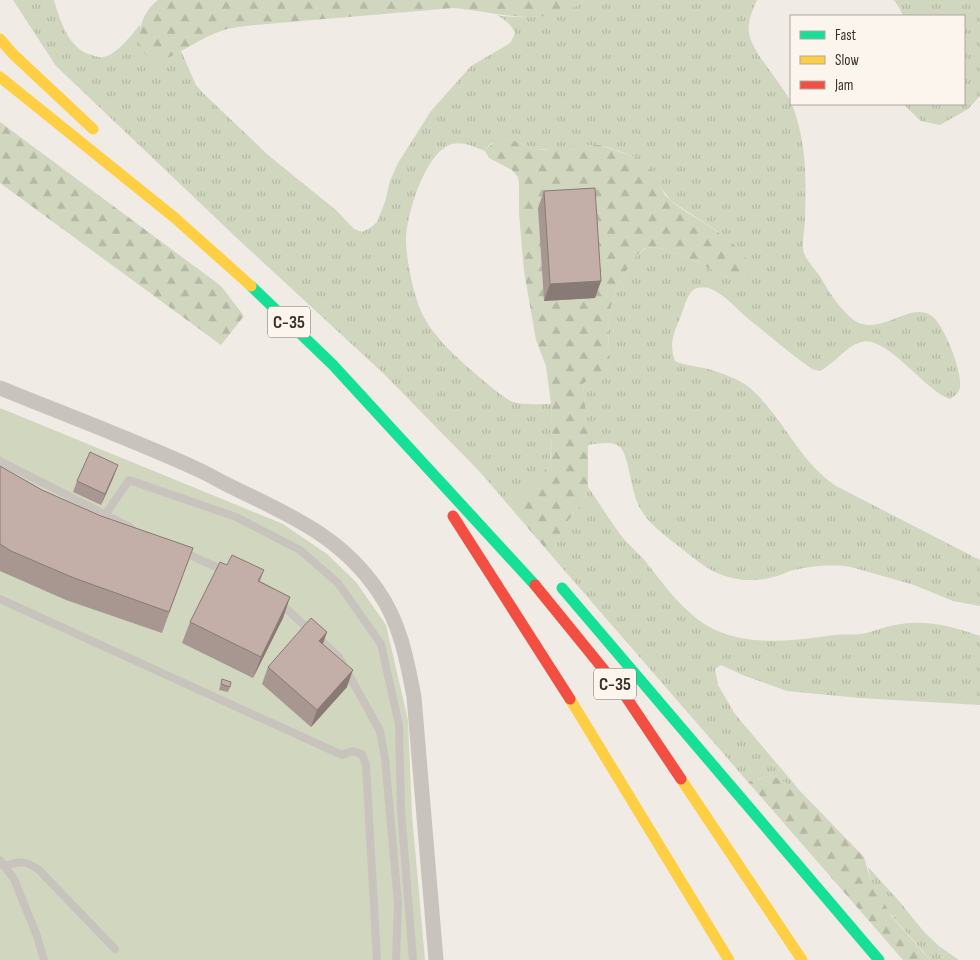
<svg xmlns="http://www.w3.org/2000/svg" width="980" height="960" font-family="'Sofia Sans Condensed',sans-serif">
  <defs>
    <pattern id="grass-tufts" width="24" height="20" patternUnits="userSpaceOnUse" patternTransform="scale(1.25)"><rect width="24" height="20" fill="#d1d6bf"/><path d="M3 7l-1-3M5 7V3M7 7l1-3M15 17l-1-3M17 17v-4M19 17l1-3" fill="none" stroke="#b4b8a4"/></pattern>
    <pattern id="forest-firs" width="22" height="20" patternUnits="userSpaceOnUse" patternTransform="scale(1.25)"><rect width="22" height="20" fill="#d1d6bf"/><path d="M5 1l3.5 6h-7zM16 11l3.5 6h-7z" fill="#b4b8a4"/></pattern>
  </defs>
  <rect width="100%" height="100%" fill="#f0ebe5"/>
  <!-- grass -->
  <g fill="url(#grass-tufts)">
    <path d="M13,0H54C60,20 67,45 88,54C93,55 98,58 103,57C116,56 132,34 140,25V33L155,63L181,51L196,85L202,92L268,155L337,211L354,229L362,232L370,228L377,222L385,202L390,181L398,163L431,111L471,66L507,45L511,42L515,33C511,24 505,20 497,15C527,20 556,17 583,2L582,0H757C753,9 747,22 749,33C752,54 784,84 793,107C807,145 806,180 805,219C805,227 801,246 804,253C807,261 814,268 819,275C828,290 836,304 850,317C877,342 909,299 932,316C937,320 940,326 943,331C950,344 956,359 959,374C961,386 962,392 950,399C926,392 886,334 861,342C845,347 835,363 820,371L812,369C791,354 771,337 751,321C737,310 726,295 709,288C705,287 701,287 697,288C688,291 685,305 682,313C675,331 668,342 675,361C686,366 697,366 708,369C722,373 739,379 750,388C783,417 799,461 836,486L980,560V606L953,601L914,585L851,567C833,564 808,566 790,571C784,573 779,576 773,577C753,583 731,580 713,571C705,567 698,561 691,556C670,538 643,524 635,496C631,484 628,457 621,448C613,440 598,444 588,445L583,384L589,378L610,365L608,332L611,305L616,289L633,259L646,248L654,247L679,254L732,279L744,256L719,232L671,201L638,158L607,147L590,145L554,150L535,149L507,138L490,144L485,151C474,147 464,141 452,144C425,152 407,214 406,239C406,259 413,291 420,309C430,333 452,353 471,370C482,379 500,396 513,402C521,405 542,404 551,404C552,430 556,465 537,486C529,495 518,499 510,507L480,472L383,373L240,241L56,66Z"/>
    <path d="M894,0H980V96L968,109L940,125L921,121L903,104H964V16H903L900,9Z"/>
    <path d="M588,487C599,503 609,519 620,534C627,544 638,552 646,562C659,578 672,597 688,611C728,650 784,642 835,635C844,634 853,635 862,634C873,632 883,627 895,625C925,619 951,626 980,636V705L860,698L787,691L745,676L721,665L715,669L718,685L735,714L801,792L772,775L748,782L551,555L566,523L583,502Z"/>
    <path d="M868,867L899,901L925,933L940,947L959,960H930C908,931 874,905 868,867Z"/>
  </g>
  <!-- forest -->
  <g fill="url(#forest-firs)">
    <path d="M158,0H582L583,2C537,29 501,12 453,8L255,25C246,26 236,27 227,29C201,36 180,55 155,63C131,50 138,14 158,0Z"/>
    <path d="M0,122L221,286L244,316L221,345L0,183Z"/>
    <path d="M507,138L535,149L544,150L581,145H599L638,158L646,162L665,195L671,201C700,224 736,234 753,271C747,281 743,282 732,279L679,254L654,247L645,248L633,259L616,289L611,305L608,332L610,366L589,378L583,384L588,437V487L583,502L566,523L551,555L510,507L516,500L538,485L551,457L552,439L551,404L546,366L536,340L524,271L519,213V185L518,177L512,170L489,158L485,151C491,143 496,140 507,138Z"/>
    <path d="M772,775L801,792L864,857L870,878L892,917L930,960H903L748,782Z"/>
  </g>
  <!-- garden -->
  <path fill="#d1d6bf" d="M0,408L283,524L327,554L356,582L386,625L408,720L412,815L425,960H0Z"/>
  <g fill="none" stroke-linecap="round" stroke-linejoin="round">
    <!-- lane -->
    <g stroke="#c9c3be" stroke-width="8">
      <path d="M0,461L130,527"/>
      <path d="M105,515L129,480L236,517L300,550L338,583L381,644L399,725L401,810L413,960"/>
      <path d="M181,551L225,571"/>
      <path d="M0,599L342,755L352,751L362,754L366,765L377,960"/>
      <path d="M280,603L339,657L380,731L385,758L398,903L396,960"/>
      <path d="M0,860L14,879L37,936L44,960"/>
      <path d="M4,866C21,861 25,860 39,870L115,949"/>
    </g>
    <!-- street -->
    <path stroke="#c9c3be" stroke-width="15" d="M0,388C66,415 134,440 199,470C210,475 221,482 232,487C289,515 341,536 378,591C400,622 407,660 414,697L436,960"/>
    <!-- fast -->
    <g stroke="#16e098" stroke-width="11">
      <path d="M251,286L333,365L535,585"/>
      <path d="M562,588L879,960"/>
    </g>
    <!-- slow -->
    <g stroke="#ffcf43" stroke-width="11">
      <path d="M0,39L13,54L93,129"/>
      <path d="M0,77L175,218L251,286"/>
      <path d="M570,699L729,960"/>
      <path d="M681,779L802,960"/>
    </g>
    <!-- jam -->
    <g stroke="#f24e42" stroke-width="11">
      <path d="M453,516L570,699"/>
      <path d="M535,585L626,697L681,779"/>
    </g>
  </g>
  <!-- wall -->
  <g fill="#a89690">
    <path d="M544,191L601,281L595,298L544,301L538,208Z"/>
    <path d="M0,466L42,490L101,516L193,548L162,633L66,600L0,571Z"/>
    <path d="M114,476L101,505L73,492L77,481Z"/>
    <path d="M227,565L264,570L260,581L290,597L283,618L253,678L182,643L190,622Z"/>
    <path d="M327,632L323,644L347,687L311,727L262,684L268,667Z"/>
    <path d="M222,679L230,687L228,692L219,690Z"/>
  </g>
  <!-- shaded-wall -->
  <g fill="#887a75">
    <path d="M601,281L595,298L544,301L550,284Z"/>
    <path d="M118,465L114,476L101,505L105,494Z"/>
    <path d="M290,597L283,618L253,678L261,657Z"/>
    <path d="M327,632L321,648L319,641Z"/>
    <path d="M353,670L347,687L311,727L317,710Z"/>
  </g>
  <!-- building -->
  <g fill="#c3afa7" stroke="#887a75">
    <path d="M595,188L601,281L550,284L544,191Z"/>
    <path d="M90,452L118,465L105,494L77,481Z"/>
    <path d="M0,466L42,490L101,516L193,548L169,612L74,578L11,551L0,544Z"/>
    <path d="M232,555L264,570L258,581L290,597L261,657L190,622L220,562L227,565Z"/>
    <path d="M311,618L327,632L319,641L353,670L317,710L268,667Z"/>
    <path d="M222,679L231,682L230,687L221,684Z"/>
  </g>
  <g text-anchor="middle" dominant-baseline="central" stroke-width="4" stroke-linejoin="round" paint-order="stroke">
    <!-- shield labels -->
    <g fill="#fbf5ee" stroke="#756b66" stroke-width="1">
      <rect x="268" y="306.5" width="42" height="31" rx="4"/>
      <rect x="594" y="668.5" width="42" height="31" rx="4"/>
    </g>
    <g font-size="18" font-weight="bold" fill="#3b302b">
      <text x="289" y="322">C-35</text>
      <text x="615" y="684">C-35</text>
    </g>
  </g>
  <!-- legend -->
  <rect x="790" y="15" width="175" height="90" fill="#fbf5ee" stroke="#aea6a0"/>
  <rect x="800" y="31" width="25" height="8" fill="#16e098" stroke="#aea6a0"/>
  <text x="835" y="40" font-size="15" fill="#3b302b">Fast</text>
  <rect x="800" y="56" width="25" height="8" fill="#ffcf43" stroke="#aea6a0"/>
  <text x="835" y="65" font-size="15" fill="#3b302b">Slow</text>
  <rect x="800" y="81" width="25" height="8" fill="#f24e42" stroke="#aea6a0"/>
  <text x="835" y="90" font-size="15" fill="#3b302b">Jam</text>
</svg>
